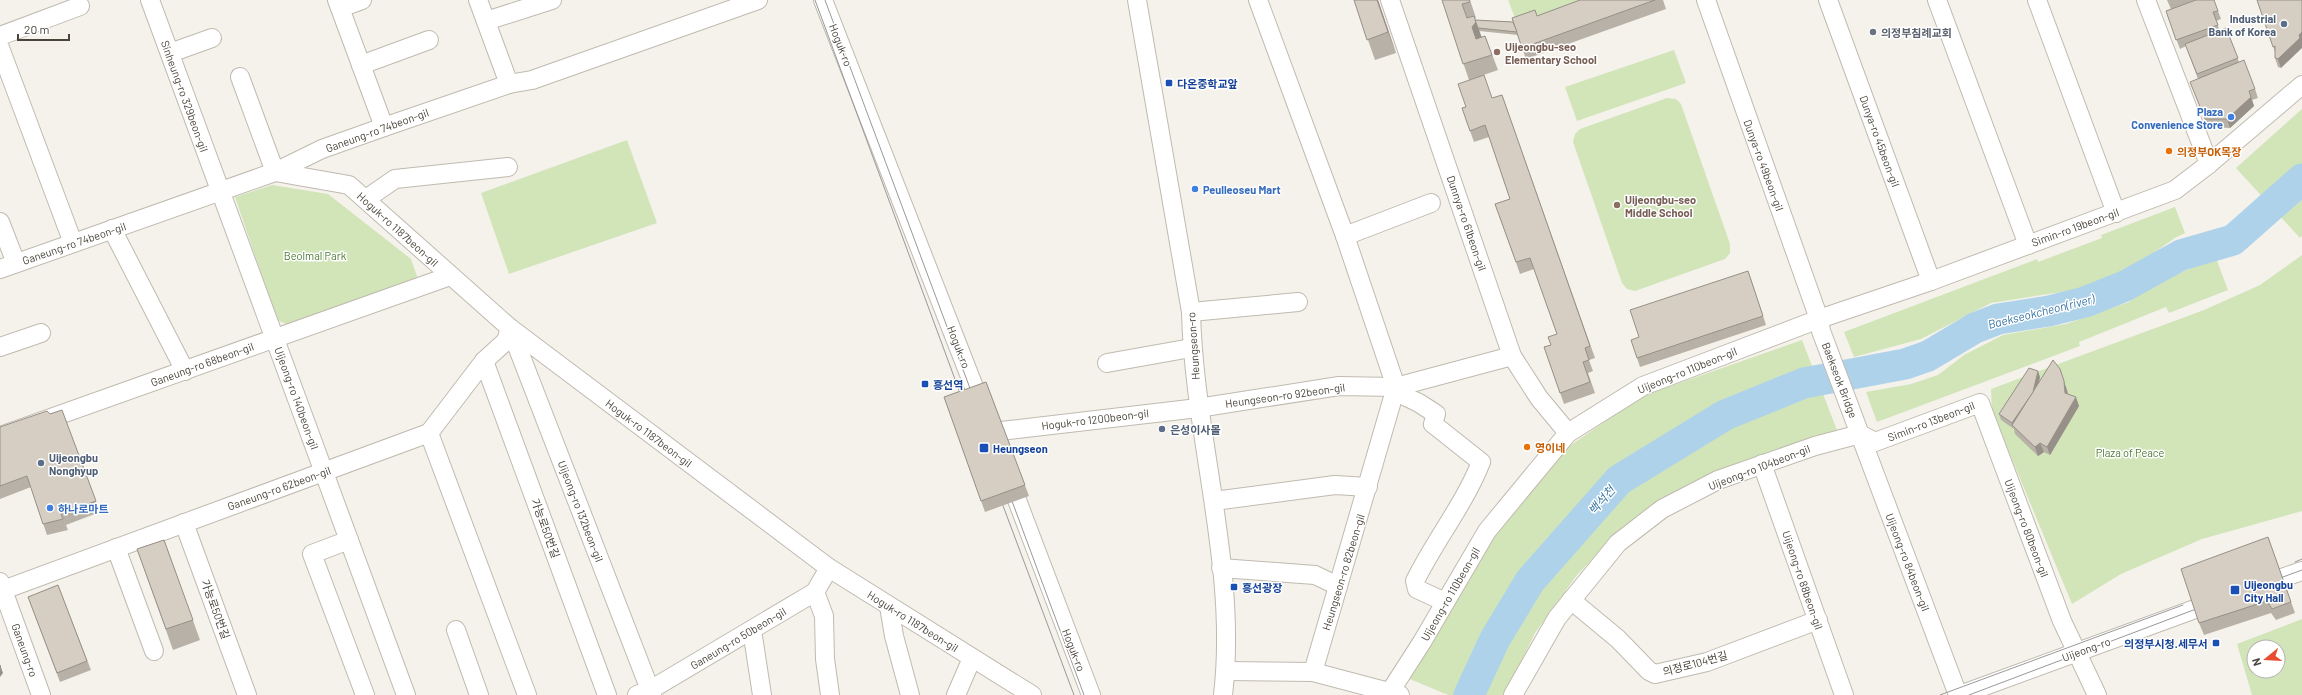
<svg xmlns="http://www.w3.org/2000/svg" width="2302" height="695" font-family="Barlow,'Noto Sans KR',sans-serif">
  <rect width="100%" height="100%" fill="#f5f2ec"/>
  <!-- green -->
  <g fill="#d1e5b9" fill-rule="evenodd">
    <path d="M1508,0H1582L1517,23Z"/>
    <path d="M1674,50L1686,83L1577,121L1565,87Z"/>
    <path d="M1667,98L1676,99L1681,104L1730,244V253L1725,259L1635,291L1627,289L1622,283L1573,142L1575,134L1580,129Z"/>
    <path d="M2302,109V236L2300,238L2236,168Z"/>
    <path d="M627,140L657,223L509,274L481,193Z"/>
    <path d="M272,185L328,194L411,259L418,279L289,325L277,320L235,197Z"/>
    <path d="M2175,207L2185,233L2175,238L2123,274L2087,288L1991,303L1921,339L1854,357L1844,332L2037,259L2038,262L2102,238L2101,235Z"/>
    <path d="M2302,255V511L2202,539L2121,574L2072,604L1992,411L1991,389L2204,310L2260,285Z"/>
    <path d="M2216,258L2228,290L2169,313L2166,307L2079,342L2080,346L1877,422L1866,392L1911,384L1938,375L1964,355L2003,335L2066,324L2129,302L2157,282Z"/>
    <path d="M1802,340L1837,430L1677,492L1621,530L1577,575L1535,633L1505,695H1448L1405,677L1490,539L1571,445L1642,396Z"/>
    <path d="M2302,619V695H2252L2237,644ZM2254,647H2278V671H2254Z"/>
  </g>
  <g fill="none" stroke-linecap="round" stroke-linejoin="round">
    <!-- river -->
    <path stroke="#afd2eb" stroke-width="31" d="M1469,695L1495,639L1530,581L1619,480L1725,415L1804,383L1905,364L1928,356L1975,328L1998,319L2049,311L2085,302L2125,286L2181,255L2233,240L2302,179"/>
    <!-- minor casing -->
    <g stroke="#c0baaf" stroke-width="20">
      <g id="minor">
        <path d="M150,0L406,695"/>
        <path d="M337,0L384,127"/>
        <path d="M478,0L509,84"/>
        <path d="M823,0L983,410"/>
        <path d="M1137,0L1191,312C1194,439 1238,567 1223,695"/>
        <path d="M1258,0L1345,236L1396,387L1313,672"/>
        <path d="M1390,0L1512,356L1539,398L1568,433"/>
        <path d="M1706,0L1819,319L1821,331L1958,695"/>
        <path d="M1828,0L1931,281"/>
        <path d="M1937,0L2028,245"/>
        <path d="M2037,0L2116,213"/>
        <path d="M2146,0L2209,164"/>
        <path d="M340,8L362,0"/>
        <path d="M486,21L552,0"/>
        <path d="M0,36L80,6"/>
        <path d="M0,48L73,243"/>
        <path d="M170,53L212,38"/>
        <path d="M361,65L429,40"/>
        <path d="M240,77L275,172"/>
        <path d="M275,172L349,185L510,328L829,568L1032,695"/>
        <path d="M366,199L395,179L508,167"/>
        <path d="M0,222L16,263"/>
        <path d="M112,229L185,371"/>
        <path d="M1345,236L1431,203"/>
        <path d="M0,269L275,172L322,149L384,127L509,84L532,80L758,0"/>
        <path d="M1191,312L1298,302"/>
        <path d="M510,328L652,695"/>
        <path d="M0,347L41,333"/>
        <path d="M484,361L607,695"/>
        <path d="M1107,363L1191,348"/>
        <path d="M1396,392L1419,403L1436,414L1433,424L1481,462C1464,505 1435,540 1415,581L1417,589L1445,602"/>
        <path d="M992,432L1198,408L1339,386L1396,387L1512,356"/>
        <path d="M429,433L527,695"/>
        <path d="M0,436L450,276"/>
        <path d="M1762,464L1844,695"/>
        <path d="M1009,479L1091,695"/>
        <path d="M1214,501L1335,485L1368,487"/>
        <path d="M184,523L247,695"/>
        <path d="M349,540L312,554L365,695"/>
        <path d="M116,548L154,651"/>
        <path d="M1221,568L1315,575L1338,586"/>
        <path d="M0,582L41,695"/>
        <path d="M2259,586L2302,571"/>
        <path d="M3,590L429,433L484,361L506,341L510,328"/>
        <path d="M815,592L824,616L825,659L830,695"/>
        <path d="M1571,600L1618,639L1649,671L1655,674L1707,662L1818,620"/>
        <path d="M889,606L894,636L910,695"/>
        <path d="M456,630L479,695"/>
        <path d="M752,630L762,695"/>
        <path d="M1226,671L1313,672L1400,695"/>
        <path d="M637,695L650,690L815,592L829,568"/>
        <path d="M956,695L972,658"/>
        <path d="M1388,695L1422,642L1487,531L1568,433L1643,386L1819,319L1931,281L2175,190L2209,164L2302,85"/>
        <path d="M1513,695L1557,618L1618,543L1662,509L1718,480L1815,446L1860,434L1875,442L1980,403L2062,621L2097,695"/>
        <path d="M1960,695L2217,601"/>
      </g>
    </g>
    <!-- minor -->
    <use href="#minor" stroke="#fff" stroke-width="18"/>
    <!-- tram -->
    <g stroke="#999" stroke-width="1">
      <path d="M815,0L963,401"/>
      <path d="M825,0L974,399"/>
      <path d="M1009,493L1084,695"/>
      <path d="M999,495L1074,695"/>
      <path d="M2295,562L2302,559"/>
      <path d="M2272,581L2302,570"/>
      <path d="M1940,695L2183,605"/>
      <path d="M1969,695L2204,606"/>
    </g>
  </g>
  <!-- wall -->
  <g fill="#b8b1a7">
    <path d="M1354,0H1378L1396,53L1375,60Z"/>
    <path d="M1442,0H1470L1476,18H1475V20L1513,22L1537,16L1580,0H1663L1666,9L1526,59L1517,33L1518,35L1479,31L1481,37L1485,36L1498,70L1469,80Z"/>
    <path d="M2167,0H2214L2221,19L2216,21L2220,31L2226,28L2239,62L2255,89L2258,98L2252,100L2254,106L2230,128L2208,127L2194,91L2198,79L2186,46L2180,49L2166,11L2171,9Z"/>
    <path d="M2257,0H2302L2281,68L2278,67L2275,58V52Z"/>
    <path d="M1502,95L1595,358L1589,360L1593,371L1588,373L1595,393L1564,404L1544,347L1551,345L1557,334L1534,269L1520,274L1495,204L1510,199L1489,137L1474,142L1462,108Z"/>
    <path d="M1751,279L1766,325L1640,367L1637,358L1639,337Z"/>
    <path d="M2040,377L2039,382L2067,390L2068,394L2079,406L2050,455L2044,452L2038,456L2015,434L2014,429L2001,420L1999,414Z"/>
    <path d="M986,382L1029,496L985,512L944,397Z"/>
    <path d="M62,410L100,512L66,525L68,530L47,535L31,487L0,499V427L50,414Z"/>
    <path d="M2268,537L2295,613L2276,620L2271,613L2204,635L2199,623Z"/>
    <path d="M164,540L200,640L173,650L137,549Z"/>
    <path d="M58,585L91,670L60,682L28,597Z"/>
  </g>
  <!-- shaded-wall -->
  <g fill="#969088">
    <path d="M1377,0H1378L1396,53L1388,32Z"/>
    <path d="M1474,16L1482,38V55L1472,27Z"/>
    <path d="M2302,32V48L2281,68L2278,59Z"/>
    <path d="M2251,97L2254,106L2230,128L2227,119Z"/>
    <path d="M2038,371L2040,377L2035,398L2013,426L2012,423Z"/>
    <path d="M2064,381L2067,390L2069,402L2065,393Z"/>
    <path d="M2076,397L2079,406L2050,455L2047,447Z"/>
    <path d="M2040,443L2044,452L2038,456L2035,447Z"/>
    <path d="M0,665L3,673L0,677Z"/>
  </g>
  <!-- building -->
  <g fill="#d6cec2" stroke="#969088">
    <path d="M1354,0H1377L1388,32L1367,40Z"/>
    <path d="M1442,0H1469L1470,2L1462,4L1467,18L1474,16L1476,22L1472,27L1476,39L1485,36L1492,55L1463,64Z"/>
    <path d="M1580,0H1655L1522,48L1512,18L1535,10L1537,16Z"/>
    <path d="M2196,0H2214L2218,11L2213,12L2218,25L2176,40L2166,11Z"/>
    <path d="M2257,0H2302V32L2299,35L2300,38L2278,59L2275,58V46L2273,47Z"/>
    <path d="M1475,20L1513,22L1517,32L1478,28Z"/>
    <path d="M2226,28L2238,58L2197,74L2185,44Z"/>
    <path d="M2244,60L2255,89L2249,91L2251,97L2227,119H2205L2190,82Z"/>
    <path d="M1484,75L1492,98L1502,95L1590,346L1585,348L1589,360L1583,362L1590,382L1560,393L1544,347L1551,345L1548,337L1557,334L1530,258L1516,262L1495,204L1510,199L1485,125L1470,131L1462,108L1466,107L1458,84Z"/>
    <path d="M1748,271L1763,316L1637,358L1631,340L1639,337L1630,310Z"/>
    <path d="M2053,360L2060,369L2064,381L2065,393L2076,397L2047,447L2040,443L2035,447L2012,425Z"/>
    <path d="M2029,368L2038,371L2033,392L2012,423L1999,414Z"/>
    <path d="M986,382L1025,485L981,501L944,397Z"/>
    <path d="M62,410L96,501L61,514L63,519L43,524L27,476L0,486V427L47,411L50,414Z"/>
    <path d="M2268,537L2291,602L2272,609L2267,601L2199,623L2181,569Z"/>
    <path d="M164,540L193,620L166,629L137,549Z"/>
    <path d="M58,585L87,661L57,673L28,597Z"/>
    <path d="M0,665L1,670L0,672Z"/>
  </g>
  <!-- markers -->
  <g fill="#5c6f8a" stroke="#fff" stroke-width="1.5">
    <circle cx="2284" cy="24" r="4"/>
    <circle cx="1162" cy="429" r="4"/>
    <circle cx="41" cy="463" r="4"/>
  </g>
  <circle fill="#6b7280" stroke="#fff" stroke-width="1.5" cx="1873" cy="32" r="4"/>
  <g fill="#8d6e63" stroke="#fff" stroke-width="1.5">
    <circle cx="1497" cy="52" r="4"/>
    <circle cx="1617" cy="205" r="4"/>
  </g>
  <g fill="#1a4fb4" stroke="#fff" stroke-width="1.5">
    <rect x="1165" y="79" width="8" height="8" rx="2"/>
    <rect x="921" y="380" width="8" height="8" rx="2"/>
    <rect x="979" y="443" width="10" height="10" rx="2"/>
    <rect x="1230" y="583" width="8" height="8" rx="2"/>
    <rect x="2230" y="585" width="10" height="10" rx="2"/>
    <rect x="2212" y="639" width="8" height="8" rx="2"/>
  </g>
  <g fill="#3f7fe0" stroke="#fff" stroke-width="1.5">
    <circle cx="2231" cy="117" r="4"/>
    <circle cx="1195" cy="189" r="4"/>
    <circle cx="50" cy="508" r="4"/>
  </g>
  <g fill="#e8710a" stroke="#fff" stroke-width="1.5">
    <circle cx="2169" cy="151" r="4"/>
    <circle cx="1527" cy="447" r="4"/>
  </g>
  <g text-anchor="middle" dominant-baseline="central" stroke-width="3" stroke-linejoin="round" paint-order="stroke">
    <!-- service labels -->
    <g font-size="11" font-weight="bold" fill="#4e5e75" stroke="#fff" text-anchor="start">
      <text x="2276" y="18" text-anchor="end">Industrial<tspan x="2276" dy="13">Bank of Korea</tspan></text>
      <text x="1170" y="429">은성이사몰</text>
      <text x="49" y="457">Uijeongbu<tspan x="49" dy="13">Nonghyup</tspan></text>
    </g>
    <!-- worship labels -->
    <g font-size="11" font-weight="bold" fill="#5b616d" stroke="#fff" text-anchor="start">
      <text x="1881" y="32">의정부침례교회</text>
    </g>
    <!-- street labels -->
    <g font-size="11" fill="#49433a" stroke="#fff">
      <text transform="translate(841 45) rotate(69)">Hoguk-ro</text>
      <text transform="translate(185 96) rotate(70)">Sinheung-ro 329beon-gil</text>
      <text transform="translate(377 130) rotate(-20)">Ganeung-ro 74beon-gil</text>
      <text transform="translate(1880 141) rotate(70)">Dunya-ro 45beon-gil</text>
      <text transform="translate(1764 165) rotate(70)">Dunya-ro 49beon-gil</text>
      <text transform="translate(1467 223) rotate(71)">Dunnya-ro 61beon-gil</text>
      <text transform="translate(2075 227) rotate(-20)">Simin-ro 19beon-gil</text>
      <text transform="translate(398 229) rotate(42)">Hoguk-ro 1187beon-gil</text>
      <text transform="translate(74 243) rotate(-19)">Ganeung-ro 74beon-gil</text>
      <text transform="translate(1193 346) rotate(-94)">Heungseon-ro</text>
      <text transform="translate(959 347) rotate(69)">Hoguk-ro</text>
      <text transform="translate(202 364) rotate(-20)">Ganeung-ro 68beon-gil</text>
      <text transform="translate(1687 370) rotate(-22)">Uijeong-ro 110beon-gil</text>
      <text transform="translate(1840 380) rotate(69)">Baekseok Bridge</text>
      <text transform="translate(1285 395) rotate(-8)">Heungseon-ro 92beon-gil</text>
      <text transform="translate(297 398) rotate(70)">Uijeong-ro 140beon-gil</text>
      <text transform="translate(1095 419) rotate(-7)">Hoguk-ro 1200beon-gil</text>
      <text transform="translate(1931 421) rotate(-21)">Simin-ro 13beon-gil</text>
      <text transform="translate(649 433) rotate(37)">Hoguk-ro 1187beon-gil</text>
      <text transform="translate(1759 467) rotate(-21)">Uijeong-ro 104beon-gil</text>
      <text transform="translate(279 488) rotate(-20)">Ganeung-ro 62beon-gil</text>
      <text transform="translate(581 511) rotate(69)">Uijeong-ro 132beon-gil</text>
      <text transform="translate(546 528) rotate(70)">가능로50번길</text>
      <text transform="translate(2027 528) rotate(69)">Uijeong-ro 80beon-gil</text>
      <text transform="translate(1908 562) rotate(69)">Uijeong-ro 84beon-gil</text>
      <text transform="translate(1343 572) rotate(-73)">Heungseon-ro 82beon-gil</text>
      <text transform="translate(1803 580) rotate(71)">Uijeong-ro 88beon-gil</text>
      <text transform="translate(1450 594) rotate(-60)">Uijeong-ro 110beon-gil</text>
      <text transform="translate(216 609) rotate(70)">가능로50번길</text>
      <text transform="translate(913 621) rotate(32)">Hoguk-ro 1187beon-gil</text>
      <text transform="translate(738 638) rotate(-31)">Ganeung-ro 50beon-gil</text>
      <text transform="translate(2086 649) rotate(-20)">Uijeong-ro</text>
      <text transform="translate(25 650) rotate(70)">Ganeung-ro</text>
      <text transform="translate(1074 650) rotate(69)">Hoguk-ro</text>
      <text transform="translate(1695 663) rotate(-15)">의정로104번길</text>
    </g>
    <!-- education labels -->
    <g font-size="11" font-weight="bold" fill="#785e54" stroke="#fff" text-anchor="start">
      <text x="1505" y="46">Uijeongbu-seo<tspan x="1505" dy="13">Elementary School</tspan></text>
      <text x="1625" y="199">Uijeongbu-seo<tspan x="1625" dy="13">Middle School</tspan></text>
    </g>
    <!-- transit labels -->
    <g font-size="11" font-weight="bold" fill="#164399" stroke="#fff" text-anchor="start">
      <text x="1177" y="83">다온중학교앞</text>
      <text x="933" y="384">흥선역</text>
      <text x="993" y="448">Heungseon</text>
      <text x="2244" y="584">Uijeongbu<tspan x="2244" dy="13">City Hall</tspan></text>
      <text x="1242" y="587">흥선광장</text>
      <text x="2208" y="643" text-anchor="end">의정부시청.세무서</text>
    </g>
    <!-- shop labels -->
    <g font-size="11" font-weight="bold" fill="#366cbe" stroke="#fff" text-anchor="start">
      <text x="2223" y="111" text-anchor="end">Plaza<tspan x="2223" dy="13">Convenience Store</tspan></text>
      <text x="1203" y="189">Peulleoseu Mart</text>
      <text x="58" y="508">하나로마트</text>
    </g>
    <!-- food labels -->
    <g font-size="11" font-weight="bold" fill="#c56008" stroke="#fff" text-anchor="start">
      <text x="2177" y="151">의정부OK목장</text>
      <text x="1535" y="447">영이네</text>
    </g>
    <!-- park labels -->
    <g font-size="11" fill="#4b7731" stroke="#fff">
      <text x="315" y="255">Beolmal Park</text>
      <text x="2130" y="452">Plaza of Peace</text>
    </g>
    <!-- water labels -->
    <g font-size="12" font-style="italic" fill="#3977a5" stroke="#fff">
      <text transform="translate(2041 311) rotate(-14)">Baekseokcheon(river)</text>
      <text transform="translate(1601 500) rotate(-49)">백석천</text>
    </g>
  </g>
  <!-- north arrow -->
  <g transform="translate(2266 659) rotate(252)"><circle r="19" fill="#ffffff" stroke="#b6b4b0"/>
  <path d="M0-3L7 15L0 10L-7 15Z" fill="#e84c30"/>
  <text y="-6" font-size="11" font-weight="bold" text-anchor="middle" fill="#49433a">N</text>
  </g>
  <!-- scale -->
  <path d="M18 34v6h51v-6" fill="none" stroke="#49433a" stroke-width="2"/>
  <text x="24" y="34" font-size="12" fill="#49433a" stroke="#ffffff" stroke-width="3" paint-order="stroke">20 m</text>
</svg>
